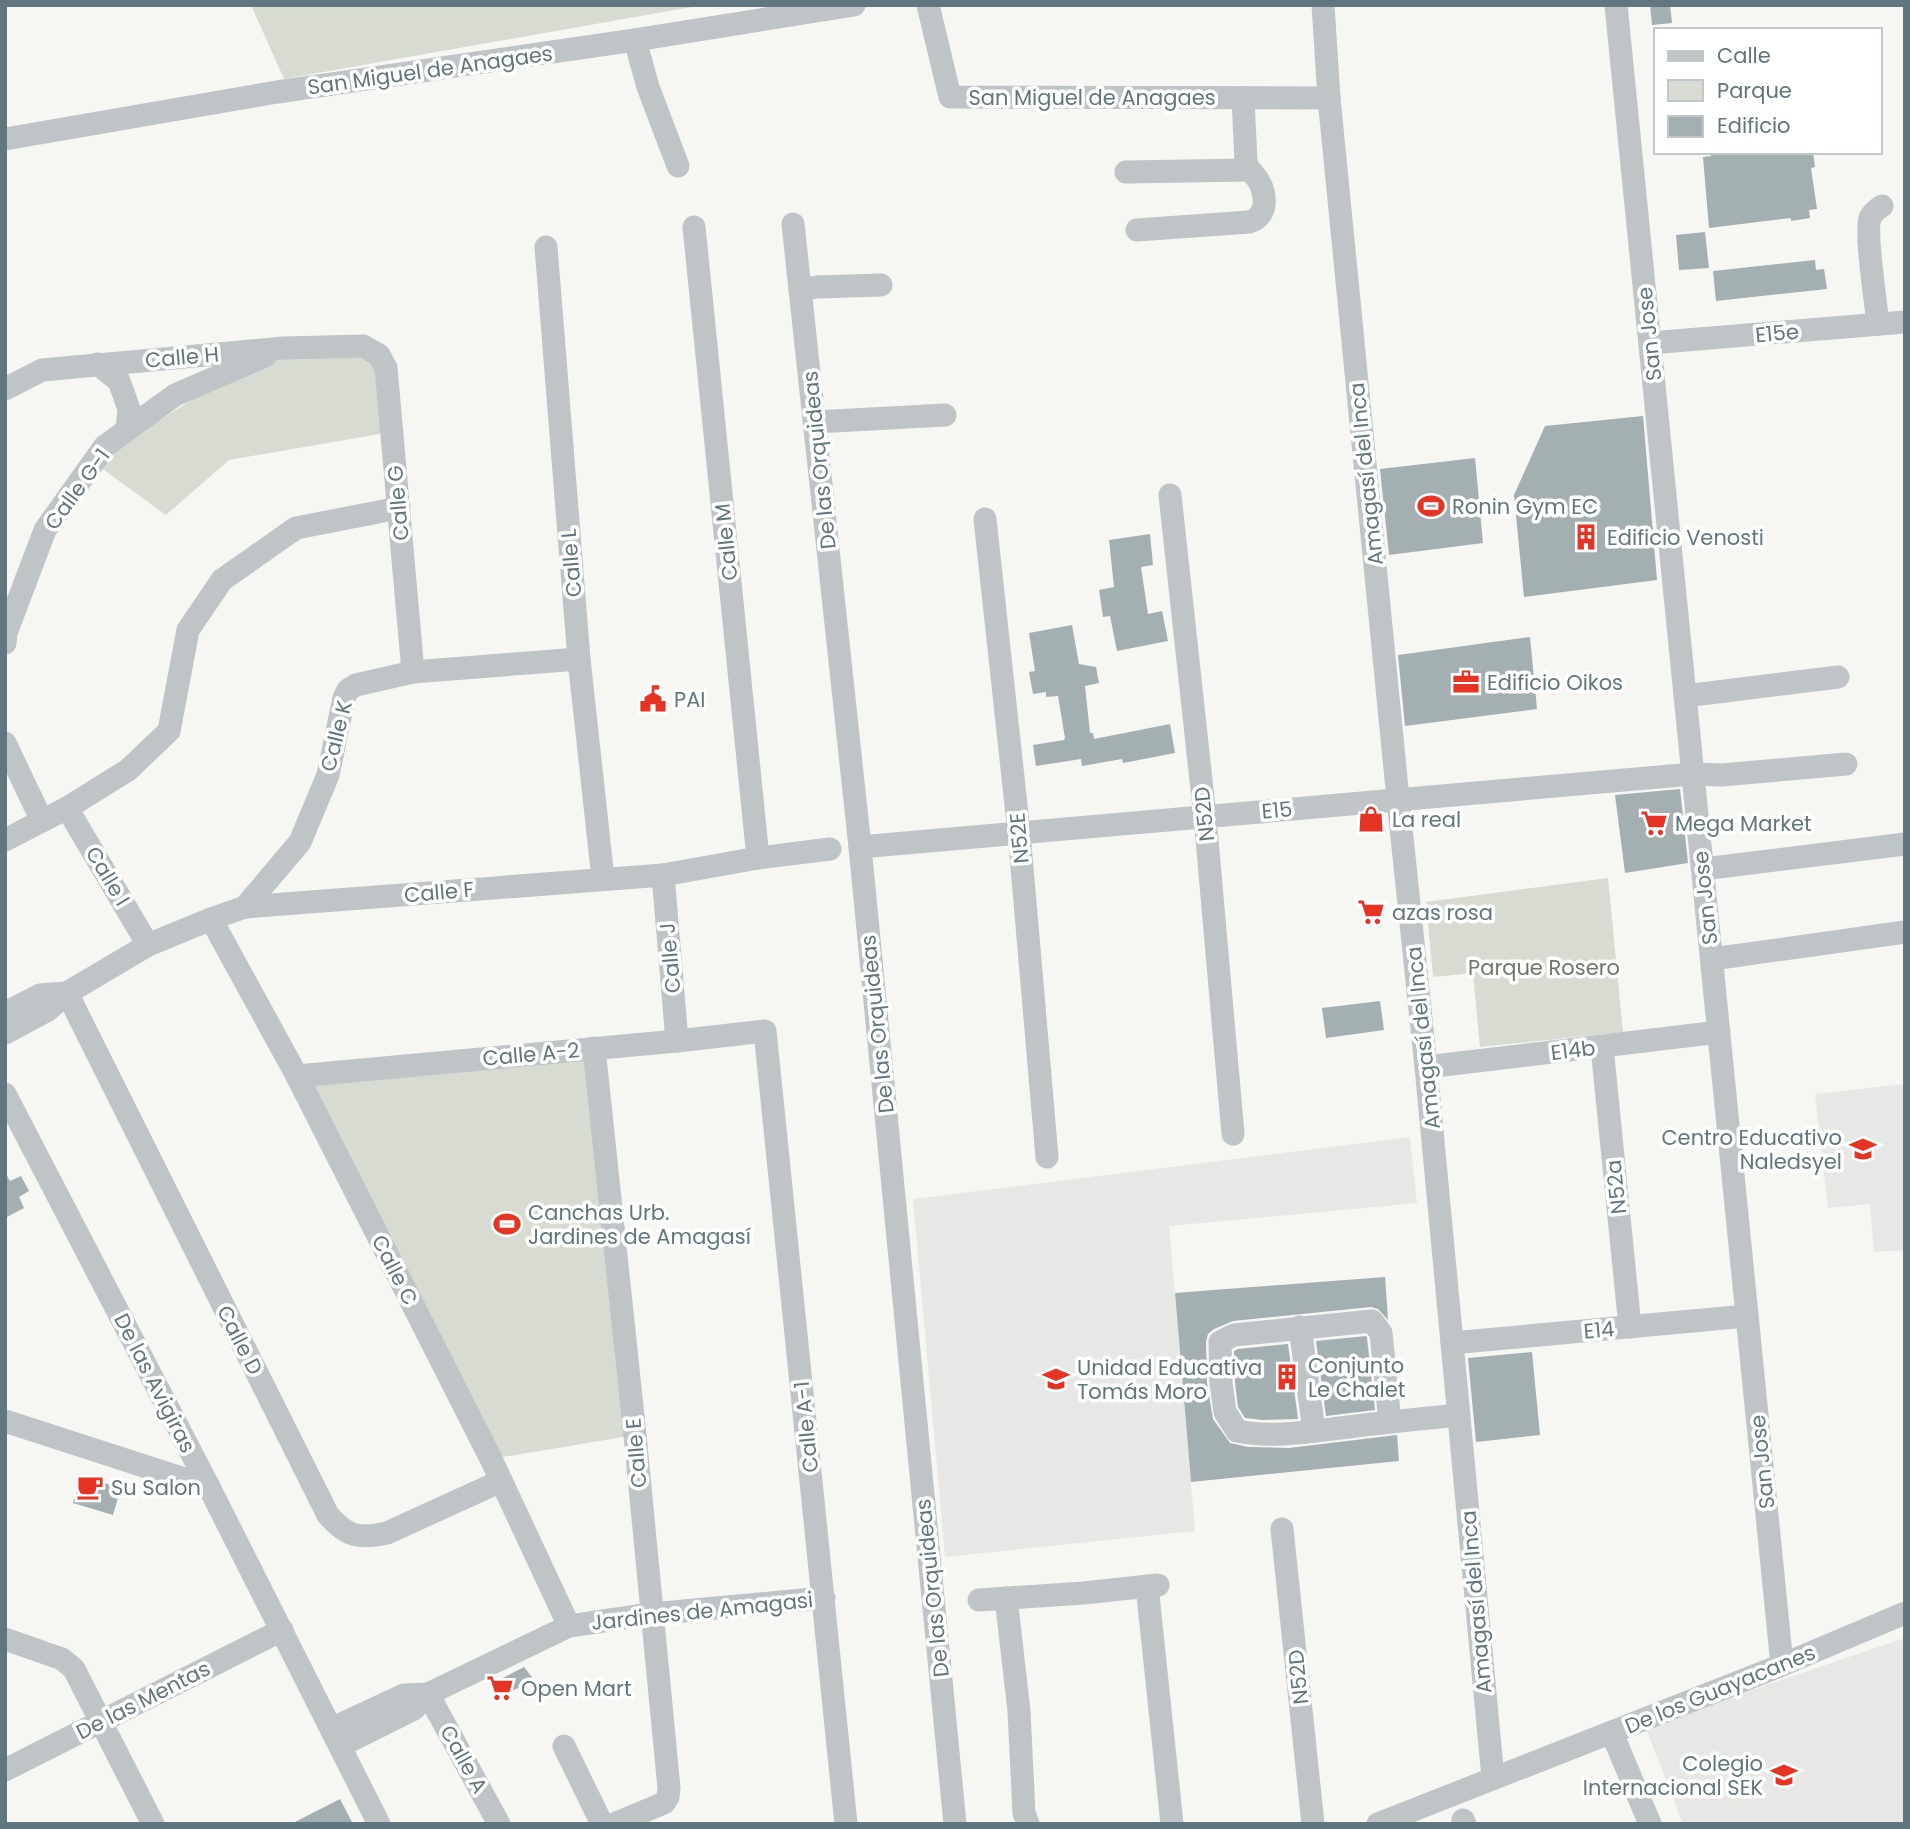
<svg xmlns="http://www.w3.org/2000/svg" width="1910" height="1829" font-family="Poppins,sans-serif">
  <rect width="100%" height="100%" fill="#f6f6f3"/>
  <!-- built -->
  <g fill="#e7e7e6">
    <path d="M1905,1084V1250L1874,1252L1870,1204L1828,1208L1815,1094Z"/>
    <path d="M1410,1137L1417,1203L1169,1226L1195,1531L945,1557L913,1199Z"/>
    <path d="M1905,1638V1824H1683L1645,1726Z"/>
  </g>
  <!-- green -->
  <g fill="#d7dbd2">
    <path d="M251,5H703L284,79Z"/>
    <path d="M341,335L384,366L391,432L229,460L166,515L93,462L284,342Z"/>
    <path d="M1608,878L1623,1032L1480,1047L1473,973L1433,977L1426,902Z"/>
    <path d="M594,1048L635,1435L491,1459L297,1076Z"/>
  </g>
  <!-- building -->
  <g fill="#a4afb2">
    <path d="M1650,5H1670L1672,23L1652,25Z"/>
    <path d="M1710,152H1729V154L1746,152H1813L1815,167L1811,168L1817,209L1809,210L1810,218L1791,221V218L1709,228L1703,157L1711,156Z"/>
    <path d="M1705,232L1709,268L1679,270L1676,235Z"/>
    <path d="M1815,260L1816,270L1824,269L1827,289L1716,301L1713,271Z"/>
    <path d="M1643,416L1657,580L1524,597L1514,495L1545,426Z"/>
    <path d="M1475,458L1483,543L1389,555L1380,469Z"/>
    <path d="M1150,534L1153,565L1141,567L1148,614L1162,611L1168,641L1117,651L1110,616L1103,617L1099,590L1114,587L1109,540Z"/>
    <path d="M1072,625L1079,664L1096,667L1099,683L1085,686L1090,733H1093L1094,739L1170,724L1175,753L1123,763L1122,759L1082,766L1081,759L1036,766L1033,745L1064,740L1065,738L1058,696L1046,697V692L1033,694L1029,672L1035,671L1029,633Z"/>
    <path d="M1530,637L1537,709L1405,726L1398,655Z"/>
    <path d="M1680,789L1688,863L1625,873L1615,795Z"/>
    <path d="M1380,1001L1384,1030L1326,1038L1322,1008Z"/>
    <path d="M5,1172L10,1181L21,1176L29,1191L19,1197L24,1208L5,1218Z"/>
    <path d="M1385,1277L1388,1320L1378,1309L1371,1307L1233,1321L1214,1329L1208,1334L1206,1342L1207,1383L1213,1419L1230,1443L1248,1447L1289,1448L1397,1435L1399,1461L1191,1482L1175,1293Z"/>
    <path d="M1366,1336L1367,1338L1375,1410L1326,1416L1316,1341Z"/>
    <path d="M1288,1344L1298,1419L1263,1420L1245,1418L1238,1407L1235,1382L1234,1351L1238,1349Z"/>
    <path d="M1532,1352L1540,1435L1476,1442L1468,1358Z"/>
    <path d="M82,1476L121,1488L113,1515L73,1503Z"/>
    <path d="M524,1667L535,1681L506,1693L499,1680Z"/>
    <path d="M340,1799L353,1824H291Z"/>
  </g>
  <g fill="none" stroke-linecap="round" stroke-linejoin="round">
    <!-- minor -->
    <g stroke="#bfc4c7" stroke-width="23">
      <path d="M928,5L950,97L1329,98"/>
      <path d="M1323,5L1329,98L1398,799L1426,1067L1493,1778"/>
      <path d="M1616,5L1782,1665"/>
      <path d="M635,40L648,87L678,166"/>
      <path d="M5,139L277,92L635,40L854,5"/>
      <path d="M1126,172L1248,170"/>
      <path d="M793,224L860,847L955,1824"/>
      <path d="M694,227L758,858"/>
      <path d="M1137,230L1249,222C1269,217 1267,192 1256,177C1251,171 1248,170 1246,162L1243,98"/>
      <path d="M546,247L579,659L603,879"/>
      <path d="M800,290L817,287L881,285"/>
      <path d="M1878,324C1876,304 1865,233 1870,218C1873,212 1877,209 1882,206"/>
      <path d="M1650,343L1905,322"/>
      <path d="M98,364L119,381L129,409L127,430"/>
      <path d="M5,389L42,370L284,348L363,346L379,355L386,368L413,672"/>
      <path d="M815,422L945,415"/>
      <path d="M1170,495L1205,817L1233,1134"/>
      <path d="M985,519L1019,833L1047,1157"/>
      <path d="M5,643L6,633L45,530L105,446L175,395L265,356"/>
      <path d="M1685,696L1838,677"/>
      <path d="M5,743L42,821"/>
      <path d="M67,808L148,945"/>
      <path d="M5,840L67,808L128,770L169,731L188,630L222,580L296,528L399,508"/>
      <path d="M860,847L1693,774L1722,775L1846,764"/>
      <path d="M1703,869L1905,844"/>
      <path d="M663,875L677,1041"/>
      <path d="M245,907L300,842L328,775L344,698L348,690L356,685L413,672L579,659"/>
      <path d="M211,919L297,1076L491,1459L569,1626"/>
      <path d="M1712,959L1905,932"/>
      <path d="M67,993L328,1515C347,1537 359,1539 387,1533L501,1481"/>
      <path d="M5,1013L40,995L67,993"/>
      <path d="M5,1033L48,1010L67,993L148,945L211,919L245,907L663,875L758,858L830,849"/>
      <path d="M1602,1047L1630,1327"/>
      <path d="M594,1048L635,1435L669,1788L668,1797L664,1803L614,1824"/>
      <path d="M1426,1067L1719,1032"/>
      <path d="M297,1076L677,1041L765,1031L846,1824"/>
      <path d="M5,1094L209,1487L379,1824"/>
      <path d="M1300,1327L1314,1431"/>
      <path d="M1452,1343L1747,1316"/>
      <path d="M5,1421L209,1487"/>
      <path d="M1390,1422L1381,1333L1372,1321L1234,1335L1220,1342L1221,1383L1225,1412L1237,1431C1270,1438 1307,1432 1340,1428C1379,1423 1419,1419 1459,1415"/>
      <path d="M1282,1529L1313,1824"/>
      <path d="M1147,1586L1172,1824"/>
      <path d="M1006,1598L1019,1711L1024,1813L1028,1824"/>
      <path d="M979,1600L1084,1593L1158,1585"/>
      <path d="M5,1639L62,1659L74,1669L153,1824"/>
      <path d="M428,1694L499,1824"/>
      <path d="M331,1729L404,1695L428,1694"/>
      <path d="M1612,1733L1650,1824"/>
      <path d="M340,1746L414,1709L428,1694L569,1626L651,1614L824,1598"/>
      <path d="M564,1746L602,1824"/>
      <path d="M5,1770L282,1630"/>
      <path d="M1463,1820L1465,1824"/>
      <path d="M1378,1824L1782,1665L1905,1613"/>
    </g>
  </g>
  <!-- icons -->
  <defs>
    <g id="stadium-bare" transform="scale(2.1)"><path d="M0-5a6.5 5 0 1 0 0 10a6.5 5 0 1 0 0-10ZM-3.5-1.8h7v3.6h-7Z" fill="#e53324" stroke="#fff" stroke-width="2.5" paint-order="stroke"/></g>
    <g id="building-bare" transform="scale(2.1)"><path d="M-4-6H4V6H1V3H-1V6H-4ZM-2.5-4.3h1.7v1.8h-1.7ZM.8-4.3h1.7v1.8H.8ZM-2.5-1h1.7V.8h-1.7ZM.8-1h1.7V.8H.8Z" fill="#e53324" stroke="#fff" stroke-width="2.5" paint-order="stroke"/></g>
    <g id="office-bare" transform="scale(2.1)"><path d="M-6-3h4V-5.5h4V-3h4V5H-6ZM-1-4.5V-3h2v-1.5ZM-6 0V1H6V0Z" fill="#e53324" stroke="#fff" stroke-width="2.5" paint-order="stroke"/></g>
    <g id="civic-bare" transform="scale(2.1)"><path d="M-.6-6.5H3V-4.5H.6V-3L4-1V1h2V6H-6V1h2V-1L-.6-3ZM-1.2 2.5V6h2.4V2.5Z" fill="#e53324" stroke="#fff" stroke-width="2.5" paint-order="stroke"/></g>
    <g id="shop-bare" transform="scale(2.1)"><path d="M-5-2.5h2.3a2.7 3.5 0 0 1 5.4 0H5L5.5 6h-11ZM-1.5-2.5h3a1.5 2.3 0 0 0-3 0Z" fill="#e53324" stroke="#fff" stroke-width="2.5" paint-order="stroke"/></g>
    <g id="supermarket-bare" transform="scale(2.1)"><path d="M-6-5.5h2.5l.6 2H6L4.5 2H-2.5L-4.4-4H-6ZM-1.5 3.2a1.3 1.3 0 1 0 .1 0ZM3 3.2a1.3 1.3 0 1 0 .1 0Z" fill="#e53324" stroke="#fff" stroke-width="2.5" paint-order="stroke"/></g>
    <g id="school-bare" transform="scale(2.1)"><path d="M0-5L7-2L0 1L-7-2ZM-4 1L0 2.5L4 1V4Q0 6-4 4Z" fill="#e53324" stroke="#fff" stroke-width="2.5" paint-order="stroke"/></g>
    <g id="cafe-bare" transform="scale(2.1)"><path d="M-5.5-4.5H6V0H3Q3 3.5 0 3.5H-2.5Q-5.5 3.5-5.5 0ZM3-3.2v2h1.7v-2ZM-6 4.5H4V6H-6Z" fill="#e53324" stroke="#fff" stroke-width="2.5" paint-order="stroke"/></g>
  </defs>
  <g fill-rule="evenodd">
    <use href="#stadium-bare" x="1431" y="506"/>
    <use href="#building-bare" x="1586" y="537"/>
    <use href="#office-bare" x="1466" y="682"/>
    <use href="#civic-bare" x="653" y="699"/>
    <use href="#shop-bare" x="1371" y="819"/>
    <use href="#supermarket-bare" x="1654" y="823"/>
    <use href="#supermarket-bare" x="1371" y="912"/>
    <use href="#school-bare" x="1863" y="1149"/>
    <use href="#stadium-bare" x="507" y="1224"/>
    <use href="#building-bare" x="1287" y="1377"/>
    <use href="#school-bare" x="1056" y="1379"/>
    <use href="#cafe-bare" x="90" y="1487"/>
    <use href="#supermarket-bare" x="500" y="1688"/>
    <use href="#school-bare" x="1784" y="1775"/>
  </g>
  <g text-anchor="middle" dominant-baseline="central" stroke-width="7" stroke-linejoin="round" paint-order="stroke">
    <!-- street labels -->
    <g font-size="21" fill="#61767e" stroke="#fff">
      <text transform="translate(430 70) rotate(-8)">San Miguel de Anagaes</text>
      <text x="1092" y="97">San Miguel de Anagaes</text>
      <text transform="translate(1777 333) rotate(-5)">E15e</text>
      <text transform="translate(1649 334) rotate(-96)">San Jose</text>
      <text transform="translate(182 357) rotate(-5)">Calle H</text>
      <text transform="translate(819 460) rotate(-96)">De las Orquideas</text>
      <text transform="translate(1366 474) rotate(-96)">Amagasí del Inca</text>
      <text transform="translate(77 489) rotate(-54)">Calle G-1</text>
      <text transform="translate(398 503) rotate(-95)">Calle G</text>
      <text transform="translate(726 542) rotate(-96)">Calle M</text>
      <text transform="translate(571 563) rotate(-95)">Calle L</text>
      <text transform="translate(336 736) rotate(-76)">Calle K</text>
      <text transform="translate(1277 810) rotate(-5)">E15</text>
      <text transform="translate(1204 814) rotate(-96)">N52D</text>
      <text transform="translate(1019 838) rotate(-95)">N52E</text>
      <text transform="translate(108 876) rotate(59)">Calle I</text>
      <text transform="translate(439 892) rotate(-5)">Calle F</text>
      <text transform="translate(1705 898) rotate(-96)">San Jose</text>
      <text transform="translate(670 958) rotate(-95)">Calle J</text>
      <text transform="translate(877 1024) rotate(-96)">De las Orquideas</text>
      <text transform="translate(1423 1038) rotate(-96)">Amagasí del Inca</text>
      <text transform="translate(1573 1050) rotate(-7)">E14b</text>
      <text transform="translate(531 1054) rotate(-5)">Calle A-2</text>
      <text transform="translate(1616 1187) rotate(-96)">N52a</text>
      <text transform="translate(395 1270) rotate(63)">Calle C</text>
      <text transform="translate(1599 1330) rotate(-5)">E14</text>
      <text transform="translate(240 1340) rotate(63)">Calle D</text>
      <text transform="translate(155 1383) rotate(63)">De las Avigiras</text>
      <text transform="translate(806 1427) rotate(-96)">Calle A-1</text>
      <text transform="translate(636 1453) rotate(-95)">Calle E</text>
      <text transform="translate(1762 1462) rotate(-96)">San Jose</text>
      <text transform="translate(932 1588) rotate(-96)">De las Orquideas</text>
      <text transform="translate(1476 1602) rotate(-95)">Amagasí del Inca</text>
      <text transform="translate(702 1611) rotate(-6)">Jardines de Amagasi</text>
      <text transform="translate(1298 1677) rotate(-96)">N52D</text>
      <text transform="translate(1720 1689) rotate(-22)">De los Guayacanes</text>
      <text transform="translate(143 1700) rotate(-27)">De las Mentas</text>
      <text transform="translate(464 1759) rotate(61)">Calle A</text>
    </g>
    <!-- poi labels -->
    <g font-size="21" fill="#61767e" stroke="#fff" text-anchor="start">
      <text x="1452" y="506">Ronin Gym EC</text>
      <text x="1607" y="537">Edificio Venosti</text>
      <text x="1487" y="682">Edificio Oikos</text>
      <text x="674" y="699">PAI</text>
      <text x="1392" y="819">La real</text>
      <text x="1675" y="823">Mega Market</text>
      <text x="1392" y="912">azas rosa</text>
      <text x="1842" y="1137" text-anchor="end">Centro Educativo<tspan x="1842" dy="24">Naledsyel</tspan></text>
      <text x="528" y="1212">Canchas Urb.<tspan x="528" dy="24">Jardines de Amagasí</tspan></text>
      <text x="1308" y="1365">Conjunto<tspan x="1308" dy="24">Le Chalet</tspan></text>
      <text x="1077" y="1367">Unidad Educativa<tspan x="1077" dy="24">Tomás Moro</tspan></text>
      <text x="111" y="1487">Su Salon</text>
      <text x="521" y="1688">Open Mart</text>
      <text x="1763" y="1763" text-anchor="end">Colegio<tspan x="1763" dy="24">Internacional SEK</tspan></text>
    </g>
    <!-- park labels -->
    <g font-size="21" fill="#6c7b64" stroke="#fff">
      <text x="1544" y="967">Parque Rosero</text>
    </g>
  </g>
  <!-- border -->
  <rect width="1910" height="1829" fill="none" stroke="#61767e" stroke-width="14"/>
  <!-- legend -->
  <rect x="1654" y="28" width="228" height="126" fill="#ffffff" stroke="#c0c8cb" stroke-width="2"/>
  <rect x="1668" y="51" width="35" height="10" fill="#bfc4c7" stroke="#c0c8cb" stroke-width="2"/>
  <text x="1717" y="63" font-size="21" fill="#61767e">Calle</text>
  <rect x="1668" y="80" width="35" height="21" fill="#d7dbd2" stroke="#c0c8cb" stroke-width="2"/>
  <text x="1717" y="98" font-size="21" fill="#61767e">Parque</text>
  <rect x="1668" y="116" width="35" height="21" fill="#a4afb2" stroke="#c0c8cb" stroke-width="2"/>
  <text x="1717" y="133" font-size="21" fill="#61767e">Edificio</text>
</svg>
